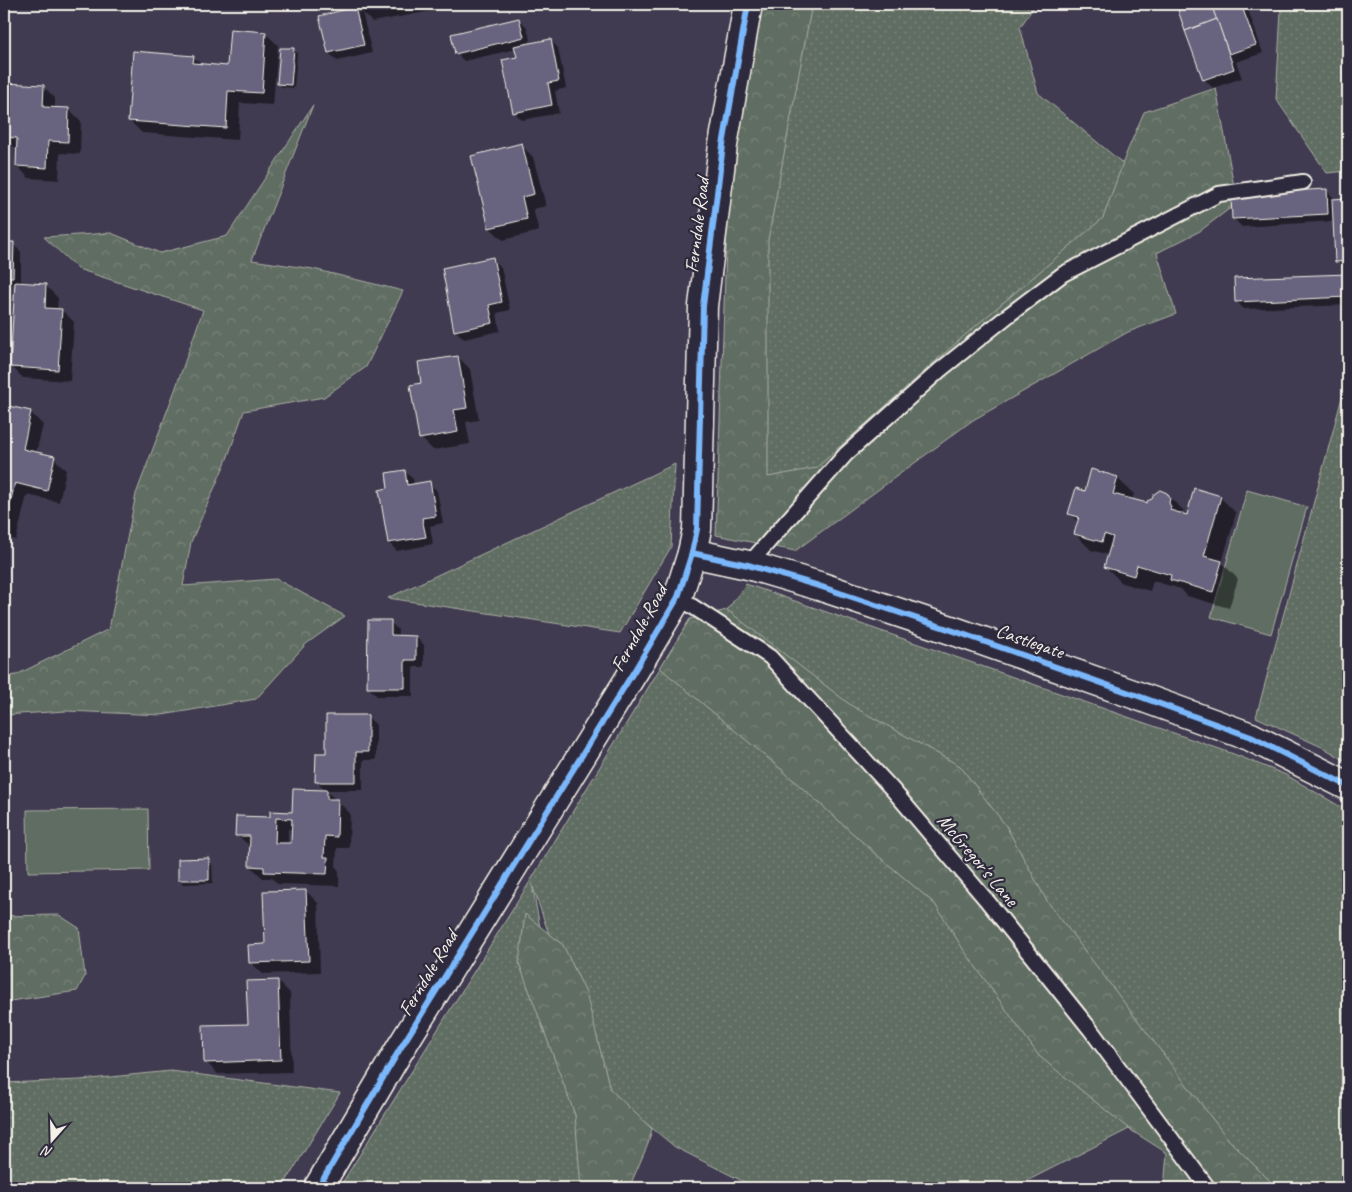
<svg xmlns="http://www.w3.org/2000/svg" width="1352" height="1192" font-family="Caveat,sans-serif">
  <defs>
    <pattern id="grass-dots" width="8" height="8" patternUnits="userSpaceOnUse" patternTransform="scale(1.25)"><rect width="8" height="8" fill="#616d62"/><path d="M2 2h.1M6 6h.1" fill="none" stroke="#788278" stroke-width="1.8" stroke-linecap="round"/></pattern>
    <pattern id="forest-crowns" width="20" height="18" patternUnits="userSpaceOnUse" patternTransform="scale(1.25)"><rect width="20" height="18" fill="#616d62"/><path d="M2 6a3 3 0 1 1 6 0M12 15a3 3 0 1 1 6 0" fill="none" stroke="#788278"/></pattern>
  </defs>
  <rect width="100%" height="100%" fill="#403b50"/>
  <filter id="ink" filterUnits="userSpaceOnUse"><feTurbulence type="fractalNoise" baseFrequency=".02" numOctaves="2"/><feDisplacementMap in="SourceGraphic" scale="10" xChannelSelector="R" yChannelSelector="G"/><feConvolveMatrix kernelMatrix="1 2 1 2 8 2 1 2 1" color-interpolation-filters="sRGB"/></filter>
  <g filter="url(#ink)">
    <!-- grass -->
    <g fill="url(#grass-dots)" stroke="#aaafa5">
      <path d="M785,4H1036L1020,27L1038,93L1138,176L1045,312L755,542L746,214Z"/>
      <path d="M1276,4H1348V171L1327,173L1276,99L1281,11Z"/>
      <path d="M1348,375V762L1324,748L1256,717Z"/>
      <path d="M675,464L671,547L620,633L388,598Z"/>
      <path d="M746,584L1231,753L1286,775L1348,811V1188H1253L727,610Z"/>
      <path d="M690,619L1129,1129L1013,1188H756L675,1147L613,1096L570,997L532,884L575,1115L602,1188H339L531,880Z"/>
      <path d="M171,1071L340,1093L282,1188H4V1083L80,1080Z"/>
    </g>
    <!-- forest -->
    <g fill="url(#forest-crowns)" stroke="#aaafa5">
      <path d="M761,4H812L768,240V477L816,468L965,335L1103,218L1126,154L1144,112L1216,88L1237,203L1200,231L1157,253L1176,314L1128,332L973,420L795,551L716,535L728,192Z"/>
      <path d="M313,105L252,260L313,269L403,291L366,367L324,397L244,411L227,459L191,542L183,586L276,579L345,616L306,644L256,699L162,715L66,711L4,715V677L16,675L109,629L136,494L175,390L203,310L78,269L44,237L111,233L160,253L227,236Z"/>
      <path d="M727,610L852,706L960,766L1006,826L1047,901L1227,1138L1277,1188H1164L1167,1153L1129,1129L1039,1056L963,949L935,904L877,855L782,770L660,668L690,619Z"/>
      <path d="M525,914L563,945L586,993L610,1089L652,1129L648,1144L629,1188H581L575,1115L519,963Z"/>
      <path d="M59,915L79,928L85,976L77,991L4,1002V916Z"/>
    </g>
    <!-- garden -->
    <g fill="#616d62" stroke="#aaafa5">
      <path d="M1247,490L1307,507L1271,634L1211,617Z"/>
      <path d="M148,809L149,870L28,872L27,810Z"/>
    </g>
    <!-- shadow -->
    <g fill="#0007" fill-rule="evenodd">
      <path d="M359,4H436L437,10L372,22L362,12L372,53L337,61L329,53L321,16L355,8L360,14Z"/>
      <path d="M1177,4H1246L1263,53L1236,62L1242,78L1213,88L1205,80Z"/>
      <path d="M518,19L527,27L531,44L550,40L558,48L566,88L555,91L559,113L522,120L514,112L518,58L516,49L464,61L456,53Z"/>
      <path d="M265,33L278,45L273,105L240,103L238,140L142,133L130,121L193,57L202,65L228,67Z"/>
      <path d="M293,50L297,53L294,88L282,87L278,83Z"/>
      <path d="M5,85L43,86L55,98V108L69,109L81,121L80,154L60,153L59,180L29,178L17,166L18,149H16L4,137Z"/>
      <path d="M521,145L533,157L546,206L533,209L539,231L503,240L490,228L473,157Z"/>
      <path d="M1326,190L1334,198V201L1348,200V269H1345L1337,261L1334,221L1242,227L1234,219Z"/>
      <path d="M4,197L8,201L6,231H4Z"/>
      <path d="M4,243L13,244L21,252V284L46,286L58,298L57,310H62L74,322L70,381L23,378L11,366L16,284H4Z"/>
      <path d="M493,259L501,267L510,310L497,313L500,331L464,339L456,331Z"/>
      <path d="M1348,275V305L1244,309L1236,301L1235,279Z"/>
      <path d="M458,357L470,369L479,420L466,422L470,444L433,450L421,438L423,384Z"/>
      <path d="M4,406L31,413L43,425L36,453L54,458L66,470L59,502L27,495L16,540L4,537Z"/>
      <path d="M404,471L413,479L414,485L429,483L437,491L443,523L430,526L433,544L397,551L389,543Z"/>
      <path d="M1117,478L1134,494L1132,500L1148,505L1166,494L1183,510L1185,515L1188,516L1220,497L1236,513L1222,563L1238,579L1229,608L1187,596L1181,589L1153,581L1150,591L1122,583L1106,567L1109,555L1091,550L1075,534L1078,522L1070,514L1086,493Z"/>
      <path d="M390,622L398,630V637H416L424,645V667H413V696H377L369,688Z"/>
      <path d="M368,717L376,725V760H363V790H325L350,813L349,848H337L336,867L339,871V886L278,884L272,878H263L250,866L251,847L237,835L271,818L293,813L326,791L317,782L327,754ZM288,829L293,830L292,844H288Z"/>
      <path d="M208,860L212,864L213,883L183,884L179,880Z"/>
      <path d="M306,891L318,903L320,972L263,974L250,962L267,946Z"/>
      <path d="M278,981L290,993L292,1072L218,1074L206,1062L249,1025Z"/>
    </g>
    <!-- building -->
    <g fill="#67647e" stroke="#f4f1e8" fill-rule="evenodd">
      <path d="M357,4H393L359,10Z"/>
      <path d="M1176,4H1211L1217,19L1185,31Z"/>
      <path d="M1211,4H1241L1256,45L1229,54Z"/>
      <path d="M355,7L364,45L328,53L319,16Z"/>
      <path d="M519,18L524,37L455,54L451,34Z"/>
      <path d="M1217,19L1234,69L1203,80L1185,31Z"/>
      <path d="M230,29L266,32L262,93L228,91L226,128L128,121L133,51L194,56L193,63L227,66Z"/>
      <path d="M551,39L559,81L548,83L552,105L513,113L502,60L517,57L514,46Z"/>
      <path d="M280,48H294L291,85L277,84Z"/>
      <path d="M4,83L44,85L43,107L69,108L68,142L48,141L47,168L16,166L17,138L4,137Z"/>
      <path d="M522,143L534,194L522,197L527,219L489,228L471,156Z"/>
      <path d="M1327,189L1328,214L1232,219L1231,194Z"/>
      <path d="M1348,198V261L1335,262L1332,199Z"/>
      <path d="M4,242H14L13,277H4Z"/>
      <path d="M493,257L502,302L489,305L493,323L454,331L442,268Z"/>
      <path d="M1348,274V297L1235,302L1234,278Z"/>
      <path d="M15,282L46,284L45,308L62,309L58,370L10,367Z"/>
      <path d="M458,356L467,408L454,410L458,432L419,439L410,385L421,383L418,362Z"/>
      <path d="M4,405L31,411L23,449L55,456L47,491L15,483L4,529Z"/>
      <path d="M1091,469L1118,477L1113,494L1147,503V501L1152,499L1154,494L1160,490L1167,493L1170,498L1169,503L1171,507L1170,510L1187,515L1194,488L1221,496L1204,556L1222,561L1213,592L1170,580L1171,575L1137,565L1134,576L1104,567L1113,537L1104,534L1102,542L1074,534L1079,517L1068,514L1076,488L1085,491Z"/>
      <path d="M405,470L407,485L430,481L436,516L422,518L426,537L388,543L379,490L388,488L386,473Z"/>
      <path d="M368,620H391V635L416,636V660H405V688H367Z"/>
      <path d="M326,715H368V752H356V782H315L316,753H326Z"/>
      <path d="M293,789L327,790V799H338L337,837L325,836L324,857H328L327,874L264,872V867L249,866L250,836H235L236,816L270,817V811L292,812ZM276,818L292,819L291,843H275Z"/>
      <path d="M209,858V880H178V859Z"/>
      <path d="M306,890L309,961L249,963L248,945L265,944L263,891Z"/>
      <path d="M278,980L281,1060L204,1063L203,1025L248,1024L246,981Z"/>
    </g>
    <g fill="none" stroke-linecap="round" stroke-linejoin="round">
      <!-- service casing -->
      <g stroke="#f4f1e8" stroke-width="18">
        <g id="service">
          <path d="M748,565L846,454L940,370L1010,314L1063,274L1219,194L1303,182"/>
          <path d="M678,597L770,657L892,789L988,902L1090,1029L1208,1188"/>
        </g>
      </g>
      <!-- minor casing -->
      <g stroke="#f4f1e8" stroke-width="31">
        <path id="minor" d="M692,553L748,565L819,586L954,631L1130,693L1251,737L1348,786"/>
      </g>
      <!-- tertiary casing -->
      <g stroke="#f4f1e8" stroke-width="31">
        <path id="tertiary" d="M318,1188L400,1049L636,668L678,597L692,553L697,529L703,306L723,145L748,4"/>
      </g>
      <!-- service -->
      <use href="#service" stroke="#2f2a3d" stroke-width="14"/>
      <!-- minor -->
      <use href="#minor" stroke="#2f2a3d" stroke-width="28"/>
      <!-- tertiary -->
      <use href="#tertiary" stroke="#2f2a3d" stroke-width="28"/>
      <!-- cycleway casing -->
      <g stroke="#2f2a3d" stroke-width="9">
        <g id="cycleway">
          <path d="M692,553L748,565L819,586L954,631L1130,693L1251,737L1348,786"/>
          <path d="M318,1188L400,1049L636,668L678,597L692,553L697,529L703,306L723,145L748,4"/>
        </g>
      </g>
      <!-- cycleway -->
      <use href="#cycleway" stroke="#7ab7fb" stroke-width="6"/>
    </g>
  </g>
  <g text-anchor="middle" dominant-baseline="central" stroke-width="4.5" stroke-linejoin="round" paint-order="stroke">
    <!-- street labels -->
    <g font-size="20" fill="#f4f1e8" stroke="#2f2a3d">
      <text transform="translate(697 225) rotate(-83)">Ferndale Road</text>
      <text transform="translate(639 628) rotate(-61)">Ferndale Road</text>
      <text transform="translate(1030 641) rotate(19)">Castlegate</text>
      <text transform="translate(978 860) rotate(50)">McGregor's Lane</text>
      <text transform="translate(428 973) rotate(-59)">Ferndale Road</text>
    </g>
  </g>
  <!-- margin -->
  <rect width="1352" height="1192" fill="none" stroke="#2f2a3d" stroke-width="20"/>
  <rect x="10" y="10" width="1332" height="1172" fill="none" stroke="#f4f1e8" stroke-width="2" filter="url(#ink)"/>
  <!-- north arrow -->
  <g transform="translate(52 1140) rotate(200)" stroke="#2f2a3d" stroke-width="4" paint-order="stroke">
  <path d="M0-4L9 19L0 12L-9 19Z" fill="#f4f1e8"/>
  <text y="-8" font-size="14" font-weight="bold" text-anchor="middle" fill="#f4f1e8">N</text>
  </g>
</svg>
